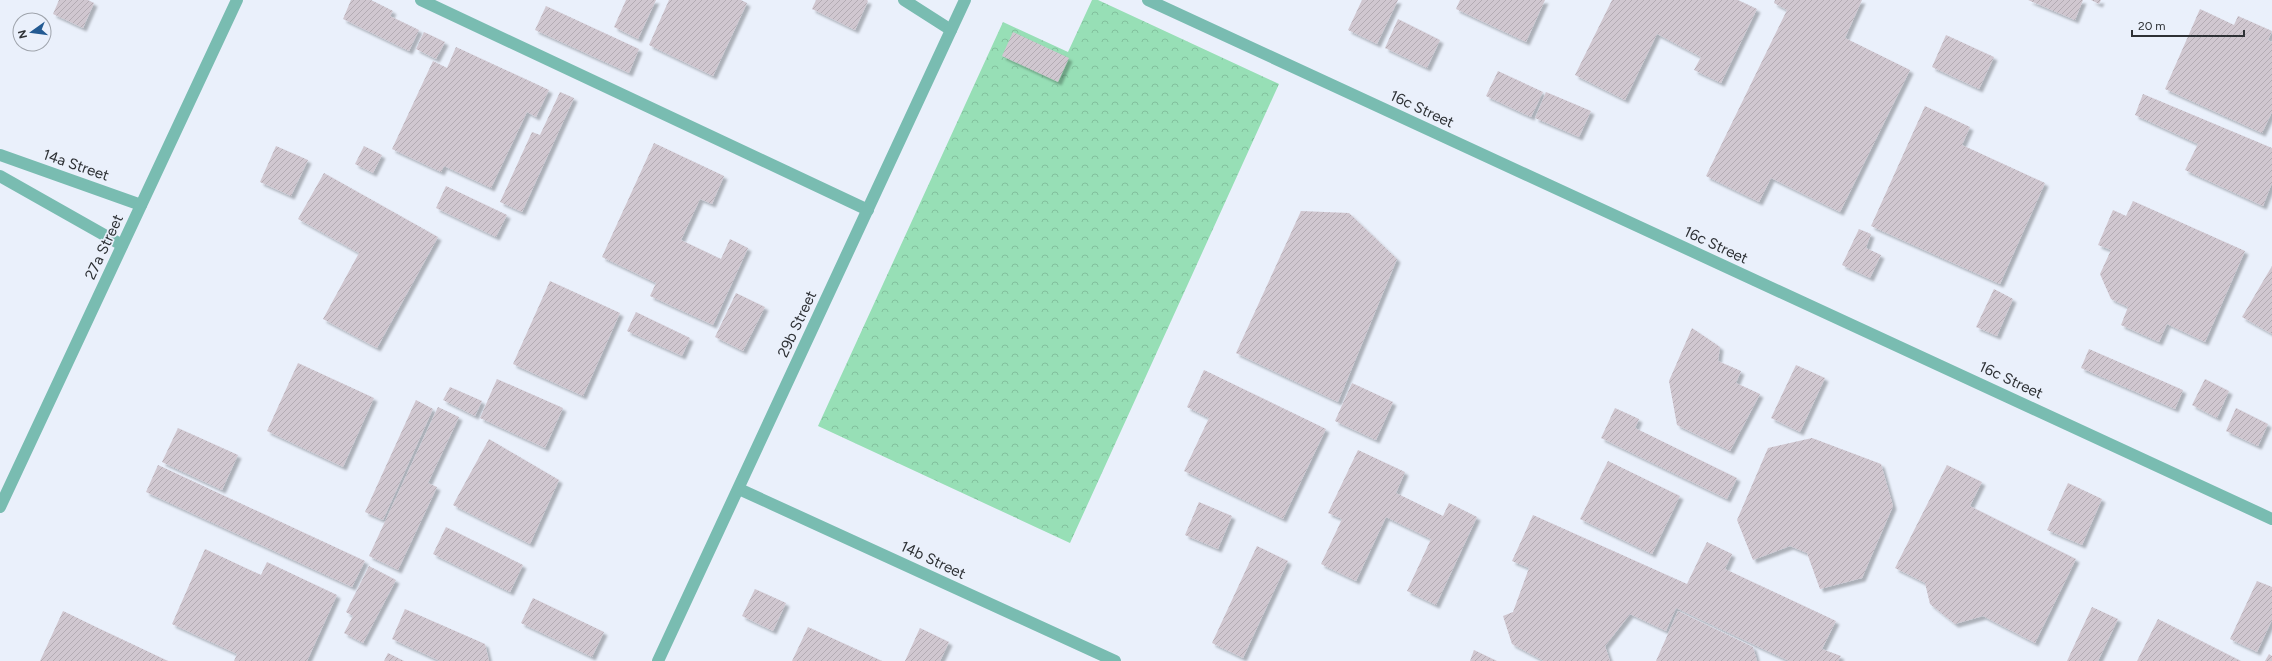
<svg xmlns="http://www.w3.org/2000/svg" width="2272" height="661" font-family="Figtree,sans-serif">
  <defs>
    <pattern id="park-crowns" width="20" height="18" patternUnits="userSpaceOnUse"><rect width="20" height="18" fill="#97dfb6"/><path d="M2 6a3 3 0 1 1 6 0M12 15a3 3 0 1 1 6 0" fill="none" stroke="#82c09d"/></pattern>
    <pattern id="building-hatch" width="6" height="6" patternUnits="userSpaceOnUse"><rect width="6" height="6" fill="#d0c7d0"/><path d="M-1 1l2-2M0 6l6-6M5 7l2-2" fill="none" stroke="#b3abb3"/></pattern>
    <filter id="shadow"><feDropShadow dx="3.5" dy="3.5" stdDeviation="1" flood-color="#0004"/></filter>
  </defs>
  <rect width="100%" height="100%" fill="#eaf0fb"/>
  <!-- park -->
  <path fill="url(#park-crowns)" d="M1092,0H1098L1279,84L1070,543L818,426L1003,22L1068,52Z"/>
  <!-- building -->
  <g fill="url(#building-hatch)" filter="url(#shadow)">
    <path d="M59,0H88L94,3L83,28L53,14Z"/>
    <path d="M351,0H371L393,11L390,16L419,30L409,51L343,19Z"/>
    <path d="M626,0H656L638,39L614,27Z"/>
    <path d="M669,0H741L747,3L713,76L649,45Z"/>
    <path d="M816,0H867L868,1L855,30L812,9Z"/>
    <path d="M1362,0H1398L1377,44L1348,30Z"/>
    <path d="M1460,0H1545L1526,42L1456,9Z"/>
    <path d="M1612,0H1738L1757,9L1721,83L1694,70L1701,57L1657,34L1625,100L1575,75Z"/>
    <path d="M1775,0H1862L1845,38L1910,70L1840,212L1771,178L1759,202L1706,176L1787,10L1774,3Z"/>
    <path d="M2028,0H2083L2075,20Z"/>
    <path d="M2091,0H2101L2099,4Z"/>
    <path d="M546,6L639,49L629,73L535,30Z"/>
    <path d="M2200,9L2234,25L2238,16L2272,31L2268,40L2272,42V112L2262,133L2165,89Z"/>
    <path d="M1398,19L1440,40L1427,68L1385,48Z"/>
    <path d="M424,32L445,42L436,59L416,49Z"/>
    <path d="M1013,32L1069,58L1058,82L1002,56Z"/>
    <path d="M1946,35L1994,57L1979,89L1932,67Z"/>
    <path d="M456,47L549,90L536,117L527,112L491,188L444,166L441,172L392,149L433,61L447,68Z"/>
    <path d="M1498,71L1543,92L1531,117L1486,96Z"/>
    <path d="M560,92L574,98L522,212L500,202L532,132L540,135Z"/>
    <path d="M1546,92L1591,111L1579,137L1535,118Z"/>
    <path d="M2143,94L2272,148V183L2263,206L2185,170L2198,144L2135,115Z"/>
    <path d="M1925,106L1970,127L1962,145L2045,183L2000,284L1871,226Z"/>
    <path d="M654,143L724,176L712,204L700,199L681,240L721,259L730,239L748,248L713,325L650,296L656,283L602,257Z"/>
    <path d="M276,146L308,160L291,196L260,182Z"/>
    <path d="M364,146L382,155L373,173L355,164Z"/>
    <path d="M324,173L438,237L377,348L323,319L359,253L298,219Z"/>
    <path d="M446,186L507,215L496,237L436,208Z"/>
    <path d="M2133,201L2245,251L2205,342L2167,324L2159,342L2121,325L2128,307L2111,299L2100,274L2111,250L2098,245L2113,210L2126,216Z"/>
    <path d="M1301,211L1349,213L1397,259L1338,402L1236,353Z"/>
    <path d="M1859,229L1871,234L1866,248L1881,255L1870,278L1842,265Z"/>
    <path d="M2272,266V334L2242,317Z"/>
    <path d="M550,281L620,313L583,396L513,364Z"/>
    <path d="M1994,289L2013,299L1997,336L1976,327Z"/>
    <path d="M736,293L765,307L743,351L715,337Z"/>
    <path d="M636,312L690,338L682,356L627,331Z"/>
    <path d="M1692,328L1720,347L1718,361L1741,371L1736,383L1760,394L1730,451L1677,425L1669,381Z"/>
    <path d="M2089,349L2183,390L2175,409L2081,368Z"/>
    <path d="M298,363L374,398L343,467L267,431Z"/>
    <path d="M1796,365L1825,378L1800,432L1771,418Z"/>
    <path d="M1204,370L1326,429L1283,519L1184,471L1209,418L1187,407Z"/>
    <path d="M497,379L563,408L545,448L480,418Z"/>
    <path d="M2205,379L2229,391L2217,418L2192,405Z"/>
    <path d="M1352,383L1393,402L1376,440L1335,421Z"/>
    <path d="M450,387L482,401L475,416L443,400Z"/>
    <path d="M416,400L433,409L383,520L365,512Z"/>
    <path d="M438,407L459,417L428,483L437,487L398,570L369,556Z"/>
    <path d="M1615,408L1639,419L1635,428L1737,478L1727,499L1601,438Z"/>
    <path d="M2236,408L2268,424L2258,446L2226,431Z"/>
    <path d="M178,428L238,455L222,490L162,462Z"/>
    <path d="M1812,438L1881,464L1893,506L1862,578L1820,589L1807,553L1790,546L1753,560L1737,520L1768,448Z"/>
    <path d="M489,439L559,480L530,544L453,505Z"/>
    <path d="M1358,450L1405,472L1396,493L1443,516L1449,503L1477,517L1436,605L1407,591L1431,539L1386,517L1356,581L1321,564L1342,519L1328,513Z"/>
    <path d="M1608,461L1680,496L1652,554L1580,519Z"/>
    <path d="M158,465L365,561L352,587L146,492Z"/>
    <path d="M1947,465L1982,482L1970,506L2076,559L2035,643L1983,616L1955,624L1930,604L1925,583L1895,568Z"/>
    <path d="M2068,483L2102,499L2082,545L2047,530Z"/>
    <path d="M1199,502L1232,516L1218,549L1185,535Z"/>
    <path d="M1533,515L1687,584L1707,542L1732,554L1725,569L1836,621L1822,649L1841,656L1838,661H1789L1676,608L1666,631L1630,614L1605,646L1610,661H1544L1512,644L1503,616L1513,612L1529,568L1512,561Z"/>
    <path d="M446,527L523,565L510,592L433,554Z"/>
    <path d="M1257,546L1288,561L1243,658L1212,643Z"/>
    <path d="M205,549L261,575L267,562L337,595L307,661H234L237,654L172,624Z"/>
    <path d="M369,566L396,580L363,643L344,633L353,616L346,612Z"/>
    <path d="M2257,581L2272,587V620L2257,652L2230,639Z"/>
    <path d="M755,589L786,603L773,631L742,616Z"/>
    <path d="M533,598L604,632L592,657L521,623Z"/>
    <path d="M2092,607L2118,619L2098,661H2067Z"/>
    <path d="M405,609L485,644L489,661H440L392,639Z"/>
    <path d="M63,611L96,627L168,661H40Z"/>
    <path d="M1678,611L1753,647L1757,661H1656Z"/>
    <path d="M2158,619L2241,661H2137Z"/>
    <path d="M808,627L882,661H792Z"/>
    <path d="M920,628L949,642L940,661H905Z"/>
    <path d="M1474,650L1497,661H1470Z"/>
    <path d="M388,653L404,661H384Z"/>
    <path d="M2269,654L2272,656V661H2265Z"/>
  </g>
  <g fill="none" stroke-linecap="round" stroke-linejoin="round">
    <!-- lane -->
    <g stroke="#79bcb1" stroke-width="12">
      <path d="M421,0L868,210"/>
      <path d="M904,0L951,30"/>
    </g>
    <!-- street -->
    <g stroke="#79bcb1" stroke-width="12">
      <path d="M1148,0L2272,519"/>
      <path d="M0,155L141,205"/>
      <path d="M0,176L122,245"/>
      <path d="M739,489L1115,661"/>
      <path d="M0,507L237,0"/>
      <path d="M658,661L965,0"/>
    </g>
  </g>
  <g text-anchor="middle" dominant-baseline="central" stroke-width="3.5" stroke-linejoin="round" paint-order="stroke">
    <!-- street labels -->
    <g font-size="15" fill="#2e3135" stroke="#eaf0fb">
      <text transform="translate(1422 109) rotate(25)">16c Street</text>
      <text transform="translate(76 165) rotate(19)">14a Street</text>
      <text transform="translate(1716 245) rotate(25)">16c Street</text>
      <text transform="translate(104 247) rotate(-65)">27a Street</text>
      <text transform="translate(797 324) rotate(-65)">29b Street</text>
      <text transform="translate(2011 380) rotate(25)">16c Street</text>
      <text transform="translate(933 560) rotate(25)">14b Street</text>
    </g>
  </g>
  <!-- north arrow -->
  <g transform="translate(32 32) rotate(256)"><circle r="19" fill="#eaf0fb" stroke="#9fa4ac"/>
  <path d="M0-3L7 15L0 10L-7 15Z" fill="#235a92"/>
  <text y="-6" font-size="11" font-weight="bold" text-anchor="middle" fill="#2e3135">N</text>
  </g>
  <!-- scale -->
  <path d="M2132 30v6h112v-6" fill="none" stroke="#2e3135" stroke-width="2"/>
  <text x="2138" y="30" font-size="12" fill="#2e3135" stroke="#eaf0fb" stroke-width="3" paint-order="stroke">20 m</text>
</svg>
